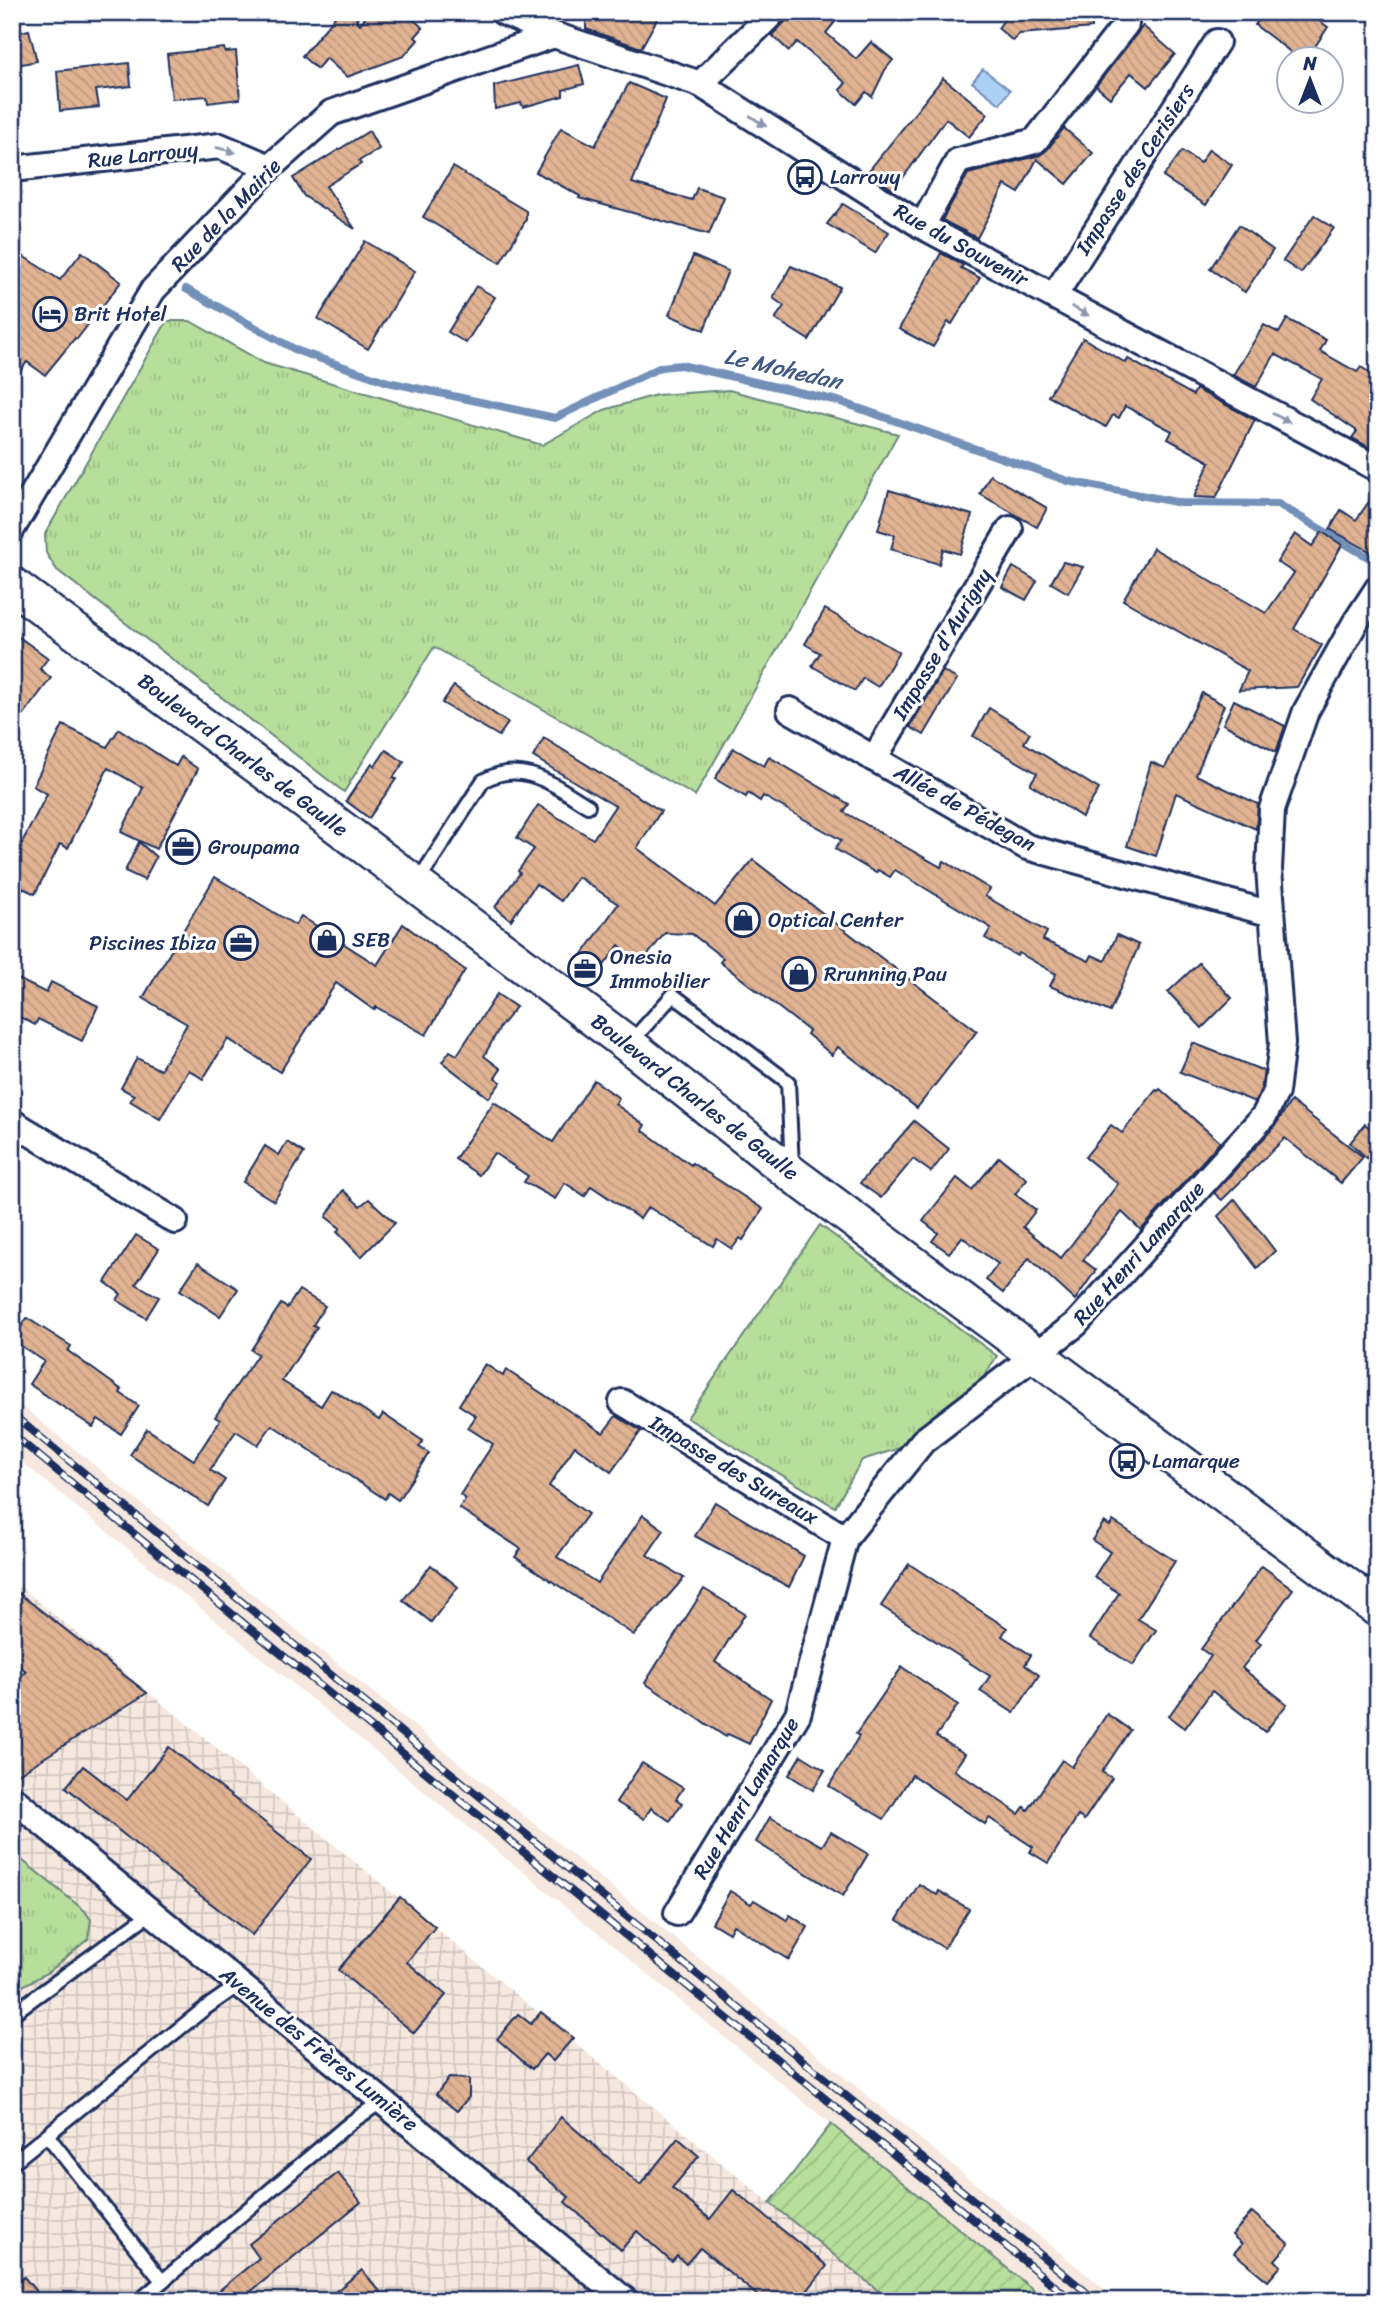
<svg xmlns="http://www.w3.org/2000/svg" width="1390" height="2313" font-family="Sriracha,sans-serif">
  <defs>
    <pattern id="industrial-grid" width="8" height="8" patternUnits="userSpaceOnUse" patternTransform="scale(1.75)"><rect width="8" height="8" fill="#f6e8de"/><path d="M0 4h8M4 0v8" fill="none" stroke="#d2c7c1"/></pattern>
    <pattern id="grass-tufts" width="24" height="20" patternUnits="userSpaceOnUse" patternTransform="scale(1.75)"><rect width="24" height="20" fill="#b7de9a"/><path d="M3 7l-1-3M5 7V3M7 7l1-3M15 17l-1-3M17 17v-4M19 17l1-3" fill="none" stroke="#9dbf87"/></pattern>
    <pattern id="garden-furrows" width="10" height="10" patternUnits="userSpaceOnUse" patternTransform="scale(1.75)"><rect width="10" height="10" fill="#b7de9a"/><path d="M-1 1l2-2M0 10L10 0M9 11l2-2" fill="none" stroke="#9dbf87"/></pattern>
    <pattern id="building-back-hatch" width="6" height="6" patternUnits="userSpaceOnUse" patternTransform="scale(1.75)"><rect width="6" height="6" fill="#e1b392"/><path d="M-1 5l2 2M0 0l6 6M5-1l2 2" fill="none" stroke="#c09a80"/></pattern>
  </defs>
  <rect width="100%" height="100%" fill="#fff"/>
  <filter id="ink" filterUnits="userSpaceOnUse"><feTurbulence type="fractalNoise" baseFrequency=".0143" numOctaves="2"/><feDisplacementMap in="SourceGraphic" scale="14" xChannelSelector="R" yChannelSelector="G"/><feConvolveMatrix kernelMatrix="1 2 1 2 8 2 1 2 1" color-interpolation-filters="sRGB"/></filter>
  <g filter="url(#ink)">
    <!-- built -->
    <path fill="#f6e8de" d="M12,1398L1119,2301H1047L12,1454Z"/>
    <!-- industrial -->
    <path fill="url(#industrial-grid)" d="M12,1580L770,2203L891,2301H12Z"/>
    <!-- grass -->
    <g fill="url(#grass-tufts)" stroke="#69867c" stroke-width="2">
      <path d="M167,321H190L264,363L542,445L604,410L656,395L729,390L898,434L695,796L434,647L344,792L57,570L46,553L45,534Z"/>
      <path d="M820,1225L997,1356L979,1384L903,1447L862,1460L835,1507L687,1418Z"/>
      <path d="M12,1852L85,1911L91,1920L88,1939L50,1971L12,1992Z"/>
    </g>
    <!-- garden -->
    <path fill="url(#garden-furrows)" stroke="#69867c" stroke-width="2" d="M831,2124L1047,2301H891L770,2203Z"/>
    <!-- water -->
    <path fill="#add1f5" stroke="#7390b9" stroke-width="2" d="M983,69L1010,90L1000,104L972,82Z"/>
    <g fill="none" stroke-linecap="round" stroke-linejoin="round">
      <!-- stream -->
      <path stroke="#7390b9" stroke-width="8" d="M186,289L298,351L388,382L555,418L661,367L681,365L838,401L1068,481L1181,503L1278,504L1378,563"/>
    </g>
    <!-- building -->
    <g fill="url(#building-back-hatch)" stroke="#1b2f5e" stroke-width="2">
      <path d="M339,12H357L360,15L356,20L360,24L370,12H405L423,28L415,37L418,40L404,56L347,77L326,58L317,69L302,56Z"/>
      <path d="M590,12H661L641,48L586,29V20Z"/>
      <path d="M790,12H843L826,33L856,59L871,42L893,60L885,70L872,97L866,92L856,104L840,90L846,83L797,42L789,51L772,35L785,22Z"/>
      <path d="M1010,12H1091L1092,28L1019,34L1013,41L998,28Z"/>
      <path d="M1264,12H1306L1328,27L1306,60H1301L1255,25Z"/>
      <path d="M1143,26L1175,54L1148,87L1131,73L1110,98L1096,86Z"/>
      <path d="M29,30L37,61L12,66V34Z"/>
      <path d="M224,48L225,52L236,51L240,99L208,103L207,96L172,99L167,54Z"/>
      <path d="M129,63L131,86L96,90L99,107L60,111L57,71Z"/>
      <path d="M579,65L584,84L563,90V96L523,107L521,103L495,109L494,86Z"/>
      <path d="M943,78L988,114L969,137L946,119L894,190L867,173Z"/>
      <path d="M629,83L666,99L632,183L692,200L697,188L724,197L709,234L579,198L580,196L536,172L561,128L595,146Z"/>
      <path d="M1064,128L1093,153L1067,184L1037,159L1019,193L1005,185L977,238L942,220L968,174L1040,155L1047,150Z"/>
      <path d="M369,131L379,149L359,161L361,164L326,186L355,229L304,196L293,178Z"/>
      <path d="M1209,149L1232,165L1206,205L1163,177L1182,151L1200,163Z"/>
      <path d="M453,167L526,211V220L500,263L423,217Z"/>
      <path d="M843,204L889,232L875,253L827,224Z"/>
      <path d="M1314,215L1334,228L1301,273L1283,261Z"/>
      <path d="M1239,225L1273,250L1245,292L1210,269Z"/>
      <path d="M365,241L415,271L368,349L318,319Z"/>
      <path d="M12,249L60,280L82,252L121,282L77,339L75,338L45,375L27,362L12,382Z"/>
      <path d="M941,253L963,265L961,268L980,278L952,324L948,322L933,347L899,329Z"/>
      <path d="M693,256L728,271L704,330L669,315Z"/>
      <path d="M791,266L840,287L809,340L775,319L784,306L773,298Z"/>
      <path d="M476,286L495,297L466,343L448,332Z"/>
      <path d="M1287,319L1326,340L1320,351L1357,372L1361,367L1378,378V452L1352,438L1357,431L1310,399L1322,379L1275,354L1256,387L1233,375L1264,325L1279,333Z"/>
      <path d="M1083,338L1126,363L1128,359L1193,395L1196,389L1255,420L1216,498L1194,497L1210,462L1168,439L1172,431L1125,406L1119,418L1113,415L1106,427L1048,396Z"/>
      <path d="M990,475L1047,508L1037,527L980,494Z"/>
      <path d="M1378,489V556L1330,529L1341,510L1356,520Z"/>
      <path d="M889,490L972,515L960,554L943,549L939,564L891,549L895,535L878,530Z"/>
      <path d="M1322,532L1342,545L1294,629L1322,645L1297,687L1239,690L1248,671L1123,600L1153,548L1266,613L1294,573L1277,562L1295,534L1312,546Z"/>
      <path d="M1063,562L1083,567L1068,593L1051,583Z"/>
      <path d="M1013,567L1037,581L1026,600L1002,587Z"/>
      <path d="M825,609L899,652L878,687L863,678L855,691L812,666L820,653L805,644Z"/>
      <path d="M12,632L48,658L40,669L51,678L12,730Z"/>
      <path d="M943,671L957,679L924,735L910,727Z"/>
      <path d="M454,686L508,723L499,736L442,703Z"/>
      <path d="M1202,693L1224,705L1196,775L1258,804L1256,829L1176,793L1156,856L1127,846L1151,762L1165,768Z"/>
      <path d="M1234,700L1285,726L1276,752L1223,724Z"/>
      <path d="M989,708L1030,733L1024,743L1099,789L1082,817L1030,784L1037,773L973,736Z"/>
      <path d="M63,725L107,747L119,729L176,766L181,757L198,769L156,849L121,832L143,788L108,768L68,848L60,844L35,894L12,883V862L47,794L33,786Z"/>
      <path d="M544,738L661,811L637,848L715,906L753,860L977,1031L917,1108L838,1047L832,1055L807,1034L809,1031L720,962L723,958L692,934L665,933L640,965L619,945L594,979L576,964L618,904L578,877L561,901L536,884L511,920L495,907L520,873L518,871L534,849L517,838L538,805L593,839L615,806L533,757Z"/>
      <path d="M733,748L764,766L769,757L849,804L844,812L941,867L944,861L990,889L985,896L1047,932L1043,940L1089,961L1092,955L1105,961L1117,935L1139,945L1110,1012L1050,986L1056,974L1019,953L1017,956L985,938L991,928L895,870L890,877L878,870L876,873L835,849L841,840L763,796L760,801L748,793L746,797L715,779Z"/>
      <path d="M386,750L404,762L393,778L396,779L369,818L346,801L372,763L375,766Z"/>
      <path d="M139,842L156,857L144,880L125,871Z"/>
      <path d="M215,877L295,925L301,916L377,965L403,924L465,970L426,1035L376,1007L374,1010L336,983L280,1072L228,1039L203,1079L189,1070L160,1119L130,1101L134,1095L121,1088L137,1058L160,1070L187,1024L143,998Z"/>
      <path d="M1199,963L1232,998L1202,1028L1168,992Z"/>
      <path d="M12,976L46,993L51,982L98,1006L82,1041L38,1019L35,1025L12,1013Z"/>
      <path d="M497,994L516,1007L500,1027L484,1056L501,1069L495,1078L501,1082L489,1098L442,1062L450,1051L457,1055Z"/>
      <path d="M1193,1043L1264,1071L1261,1089L1255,1102L1180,1072Z"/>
      <path d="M594,1080L619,1098L615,1104L645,1125L642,1130L691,1165L692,1163L763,1209L743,1240L740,1238L732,1249L717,1239L713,1246L648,1207L640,1219L591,1186L585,1196L565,1183L555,1199L524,1182L528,1176L494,1153L479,1175L455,1159L494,1102L553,1142Z"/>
      <path d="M1160,1089L1220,1142L1141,1230L1122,1212L1083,1260L1096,1270L1075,1300L1029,1258L1003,1293L986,1280L998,1264L962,1237L949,1253L932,1241L938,1233L923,1221L957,1178L972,1190L999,1157L1027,1179L1015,1194L1036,1210L1023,1227L1061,1258L1118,1184L1085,1157L1111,1125L1122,1133L1156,1090L1158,1091Z"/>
      <path d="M1291,1101L1363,1157L1341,1183L1285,1138L1222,1200L1214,1193L1275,1126Z"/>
      <path d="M914,1121L949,1149L931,1172L913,1159L881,1198L860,1183Z"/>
      <path d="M1365,1124L1378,1135V1168L1350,1143Z"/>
      <path d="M287,1142L304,1153L274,1201L243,1182L265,1146L279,1155Z"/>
      <path d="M343,1190L360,1206L369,1199L395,1223L361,1257L337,1232L340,1228L326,1217Z"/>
      <path d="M1235,1199L1275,1251L1257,1268L1218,1216Z"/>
      <path d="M136,1235L159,1249L136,1284L159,1297L146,1318L117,1300L121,1294L105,1282Z"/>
      <path d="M198,1263L238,1289L220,1316L180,1290Z"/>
      <path d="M299,1290L325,1306L313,1325L317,1327L282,1381L321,1406L331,1390L338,1393L379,1420L383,1414L423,1441L419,1447L429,1453L398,1500L388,1493L385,1499L272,1425L258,1445L236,1431L210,1470L225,1480L208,1506L130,1455L147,1429L194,1460L220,1420L215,1417L258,1354L251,1350L281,1304L287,1308Z"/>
      <path d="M27,1318L71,1346L68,1351L122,1390L120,1393L139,1406L121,1434L98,1419L93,1427L29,1384L44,1361L12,1340Z"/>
      <path d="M485,1364L503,1376L506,1370L603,1433L616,1416L641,1431L611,1472L575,1446L549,1486L588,1514L557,1557L597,1583L643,1515L664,1530L647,1555L684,1578L634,1635L515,1557L521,1549L459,1508L466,1499L460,1495L493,1444L468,1428L476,1416L459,1405Z"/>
      <path d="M715,1502L804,1556L789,1587L695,1536Z"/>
      <path d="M1113,1521L1175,1561L1138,1619L1156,1630L1133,1665L1090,1638L1119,1593L1094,1577L1110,1552L1092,1540L1104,1522L1110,1526Z"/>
      <path d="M909,1564L1007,1628L1002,1636L1031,1655L1025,1665L1039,1675L1014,1713L980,1691L990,1676L881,1606Z"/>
      <path d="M431,1565L458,1587L431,1622L403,1600Z"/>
      <path d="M1262,1566L1293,1589L1256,1640L1261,1644L1242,1668L1287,1704L1265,1732L1212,1691L1185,1728L1169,1716L1211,1656L1201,1649Z"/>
      <path d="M12,1588L147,1693L12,1778V1688L26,1671L12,1660Z"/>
      <path d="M704,1589L745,1614L715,1662L771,1699L749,1744L728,1734L726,1737L645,1683Z"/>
      <path d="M902,1667L958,1705L936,1736L965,1754L954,1770L1019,1814L1024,1807L1028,1810L1062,1760L1072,1767L1107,1714L1130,1730L1102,1772L1112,1778L1084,1820L1078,1816L1048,1863L1030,1852L1033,1847L989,1818L985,1824L912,1775L884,1819L829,1786L859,1736L856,1734Z"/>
      <path d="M169,1747L311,1859L252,1935L161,1865L66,1787L83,1766L127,1800Z"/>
      <path d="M801,1755L825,1770L813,1790L789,1775Z"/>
      <path d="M642,1763L683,1788L676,1799L682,1803L670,1821L651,1808L644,1819L616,1802Z"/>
      <path d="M770,1817L822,1846L831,1832L868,1854L843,1896L756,1842Z"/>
      <path d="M919,1884L937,1895L939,1891L969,1909L944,1948L897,1920Z"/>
      <path d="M730,1891L751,1904L754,1900L787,1920L790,1915L808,1927L789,1960L733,1925L729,1933L712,1923Z"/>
      <path d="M400,1897L435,1927L407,1962L446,1995L414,2033L338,1970Z"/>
      <path d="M541,2012L573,2038L553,2061L545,2054L532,2069L497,2039L518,2014L531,2024Z"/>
      <path d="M449,2078L469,2079V2097L457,2111L436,2094Z"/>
      <path d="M561,2117L640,2185L678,2138L699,2156L672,2188L710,2219L733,2190L827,2266L799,2301H764L700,2248L686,2264L677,2256L672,2262L637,2231L621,2250L565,2202L569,2197L526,2162Z"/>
      <path d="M338,2173L361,2202L239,2301H206L259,2258L249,2244Z"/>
      <path d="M1252,2212L1289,2244L1275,2260L1281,2266L1268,2281L1234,2253L1242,2244L1232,2235Z"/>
      <path d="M362,2270L388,2301H324Z"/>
      <path d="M24,2277L44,2301H12V2286Z"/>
    </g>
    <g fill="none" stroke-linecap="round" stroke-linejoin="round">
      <!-- service casing -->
      <g stroke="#1b2f5e" stroke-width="18">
        <g id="service">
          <path d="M417,883L483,781C522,758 555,786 588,806"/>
          <path d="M629,1044L673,995L788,1082L792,1167"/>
          <path d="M12,2014L152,1912"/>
          <path d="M47,2135L162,2281"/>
          <path d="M12,2163L204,2009L240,1984"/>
          <path d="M139,2301L350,2123L382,2101"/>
        </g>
      </g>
      <!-- minor casing -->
      <g stroke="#1b2f5e" stroke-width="30">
        <g id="minor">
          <path d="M503,12L554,35L700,84L922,226L1378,469"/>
          <path d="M700,84L774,12"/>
          <path d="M12,169L220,146L270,167"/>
          <path d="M922,226L958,161L1035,141L1126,24"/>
          <path d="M1054,296L1217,42"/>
          <path d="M12,529L153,290L270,167L331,113L554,35"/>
          <path d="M790,710L1027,847L1272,914"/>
          <path d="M874,759L1010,529"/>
          <path d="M12,1122L175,1221"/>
          <path d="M622,1402L845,1538"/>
          <path d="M12,1798L626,2301"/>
          <path d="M677,1913L798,1714L845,1538L923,1441L1076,1324L1264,1116L1276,1092L1282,1043L1269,869L1272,809L1306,711L1355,623L1378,588"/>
        </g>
      </g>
      <!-- secondary casing -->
      <g stroke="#1b2f5e" stroke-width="40">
        <path id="secondary" d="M12,585L274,778L629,1045L792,1174L1378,1609"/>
      </g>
      <!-- service -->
      <use href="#service" stroke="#fff" stroke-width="12"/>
      <!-- minor -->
      <use href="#minor" stroke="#fff" stroke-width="24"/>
      <!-- secondary -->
      <use href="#secondary" stroke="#fff" stroke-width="35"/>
      <!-- rail casing -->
      <g stroke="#1b2f5e" stroke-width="8">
        <g id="rail">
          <path d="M12,1414L1097,2301"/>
          <path d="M12,1434L1073,2301"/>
        </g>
      </g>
      <!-- rail -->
      <use href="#rail" stroke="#fff" stroke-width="5" stroke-dasharray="16" stroke-linecap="butt"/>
    </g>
    <!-- one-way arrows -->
    <defs><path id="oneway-solid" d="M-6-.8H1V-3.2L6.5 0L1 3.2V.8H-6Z" transform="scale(1.75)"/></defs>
    <g fill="#8d97ae">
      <use href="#oneway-solid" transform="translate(758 121) rotate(33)"/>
      <use href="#oneway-solid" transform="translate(226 150) rotate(15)"/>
      <use href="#oneway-solid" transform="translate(1080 311) rotate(28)"/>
      <use href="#oneway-solid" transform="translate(1281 418) rotate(28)"/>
    </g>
  </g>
  <!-- icons -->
  <defs>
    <g id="bus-ring" transform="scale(1.75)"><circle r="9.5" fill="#fff" stroke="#1b2f5e" stroke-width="1.5"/><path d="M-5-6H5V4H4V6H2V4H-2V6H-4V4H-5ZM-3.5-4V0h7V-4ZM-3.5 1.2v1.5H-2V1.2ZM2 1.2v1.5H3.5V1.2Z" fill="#1b2f5e"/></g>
    <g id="hotel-ring" transform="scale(1.75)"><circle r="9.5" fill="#fff" stroke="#1b2f5e" stroke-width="1.5"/><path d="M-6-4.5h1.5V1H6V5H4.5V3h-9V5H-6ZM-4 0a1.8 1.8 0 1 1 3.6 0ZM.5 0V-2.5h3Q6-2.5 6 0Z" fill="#1b2f5e"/></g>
    <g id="office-ring" transform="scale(1.75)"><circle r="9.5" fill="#fff" stroke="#1b2f5e" stroke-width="1.5"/><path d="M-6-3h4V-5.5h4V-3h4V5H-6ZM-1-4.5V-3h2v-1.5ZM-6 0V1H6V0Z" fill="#1b2f5e"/></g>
    <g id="shop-ring" transform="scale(1.75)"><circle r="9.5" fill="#fff" stroke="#1b2f5e" stroke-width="1.5"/><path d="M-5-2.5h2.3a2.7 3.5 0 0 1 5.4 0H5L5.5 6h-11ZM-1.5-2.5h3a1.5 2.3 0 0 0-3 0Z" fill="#1b2f5e"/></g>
  </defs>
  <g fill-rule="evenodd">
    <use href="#bus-ring" x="805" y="177"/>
    <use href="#hotel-ring" x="50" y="314"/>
    <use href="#office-ring" x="183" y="847"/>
    <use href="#shop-ring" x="743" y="920"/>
    <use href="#shop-ring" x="327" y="940"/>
    <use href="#office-ring" x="241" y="943"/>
    <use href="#office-ring" x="585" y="969"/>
    <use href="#shop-ring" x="799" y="974"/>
    <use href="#bus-ring" x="1127" y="1461"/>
  </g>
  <g text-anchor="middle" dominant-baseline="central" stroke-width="6" stroke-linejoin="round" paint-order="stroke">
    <!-- street labels -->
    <g font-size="21" fill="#1b2f5e" stroke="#fff">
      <text transform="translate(143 155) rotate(-6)">Rue Larrouy</text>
      <text transform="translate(1135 169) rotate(-57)">Impasse des Cerisiers</text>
      <text transform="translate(226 215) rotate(-46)">Rue de la Mairie</text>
      <text transform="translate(961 245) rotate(29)">Rue du Souvenir</text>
      <text transform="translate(942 644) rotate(-59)">Impasse d'Aurigny</text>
      <text transform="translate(243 755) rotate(37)">Boulevard Charles de Gaulle</text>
      <text transform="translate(965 808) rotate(29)">Allée de Pédegan</text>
      <text transform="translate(695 1097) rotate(38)">Boulevard Charles de Gaulle</text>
      <text transform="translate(1139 1253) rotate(-48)">Rue Henri Lamarque</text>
      <text transform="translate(734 1470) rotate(31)">Impasse des Sureaux</text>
      <text transform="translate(746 1798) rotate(-59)">Rue Henri Lamarque</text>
      <text transform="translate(319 2049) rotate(39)">Avenue des Frères Lumière</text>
    </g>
    <!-- poi labels -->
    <g font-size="21" fill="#1b2f5e" stroke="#fff" text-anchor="start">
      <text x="830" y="177">Larrouy</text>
      <text x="74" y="314">Brit Hotel</text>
      <text x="208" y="847">Groupama</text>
      <text x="768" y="920">Optical Center</text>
      <text x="352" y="940">SEB</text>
      <text x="216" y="943" text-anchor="end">Piscines Ibiza</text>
      <text x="610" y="957">Onesia<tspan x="610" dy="24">Immobilier</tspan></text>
      <text x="824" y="974">Rrunning Pau</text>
      <text x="1152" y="1461">Lamarque</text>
    </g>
    <!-- water labels -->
    <g font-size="23" font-style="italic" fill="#405884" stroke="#fff">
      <text transform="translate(783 369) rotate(13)">Le Mohedan</text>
    </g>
  </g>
  <!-- margin -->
  <rect width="1390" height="2313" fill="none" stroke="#fff" stroke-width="42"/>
  <rect x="21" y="21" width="1348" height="2271" fill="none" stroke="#1b2f5e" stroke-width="2.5" filter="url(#ink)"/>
  <!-- north arrow -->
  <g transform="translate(1310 80)"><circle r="33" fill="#ffffff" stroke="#a4acbf" stroke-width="2"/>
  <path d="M0-5L12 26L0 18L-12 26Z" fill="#1b2f5e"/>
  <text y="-10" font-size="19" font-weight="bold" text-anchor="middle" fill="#1b2f5e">N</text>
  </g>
</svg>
